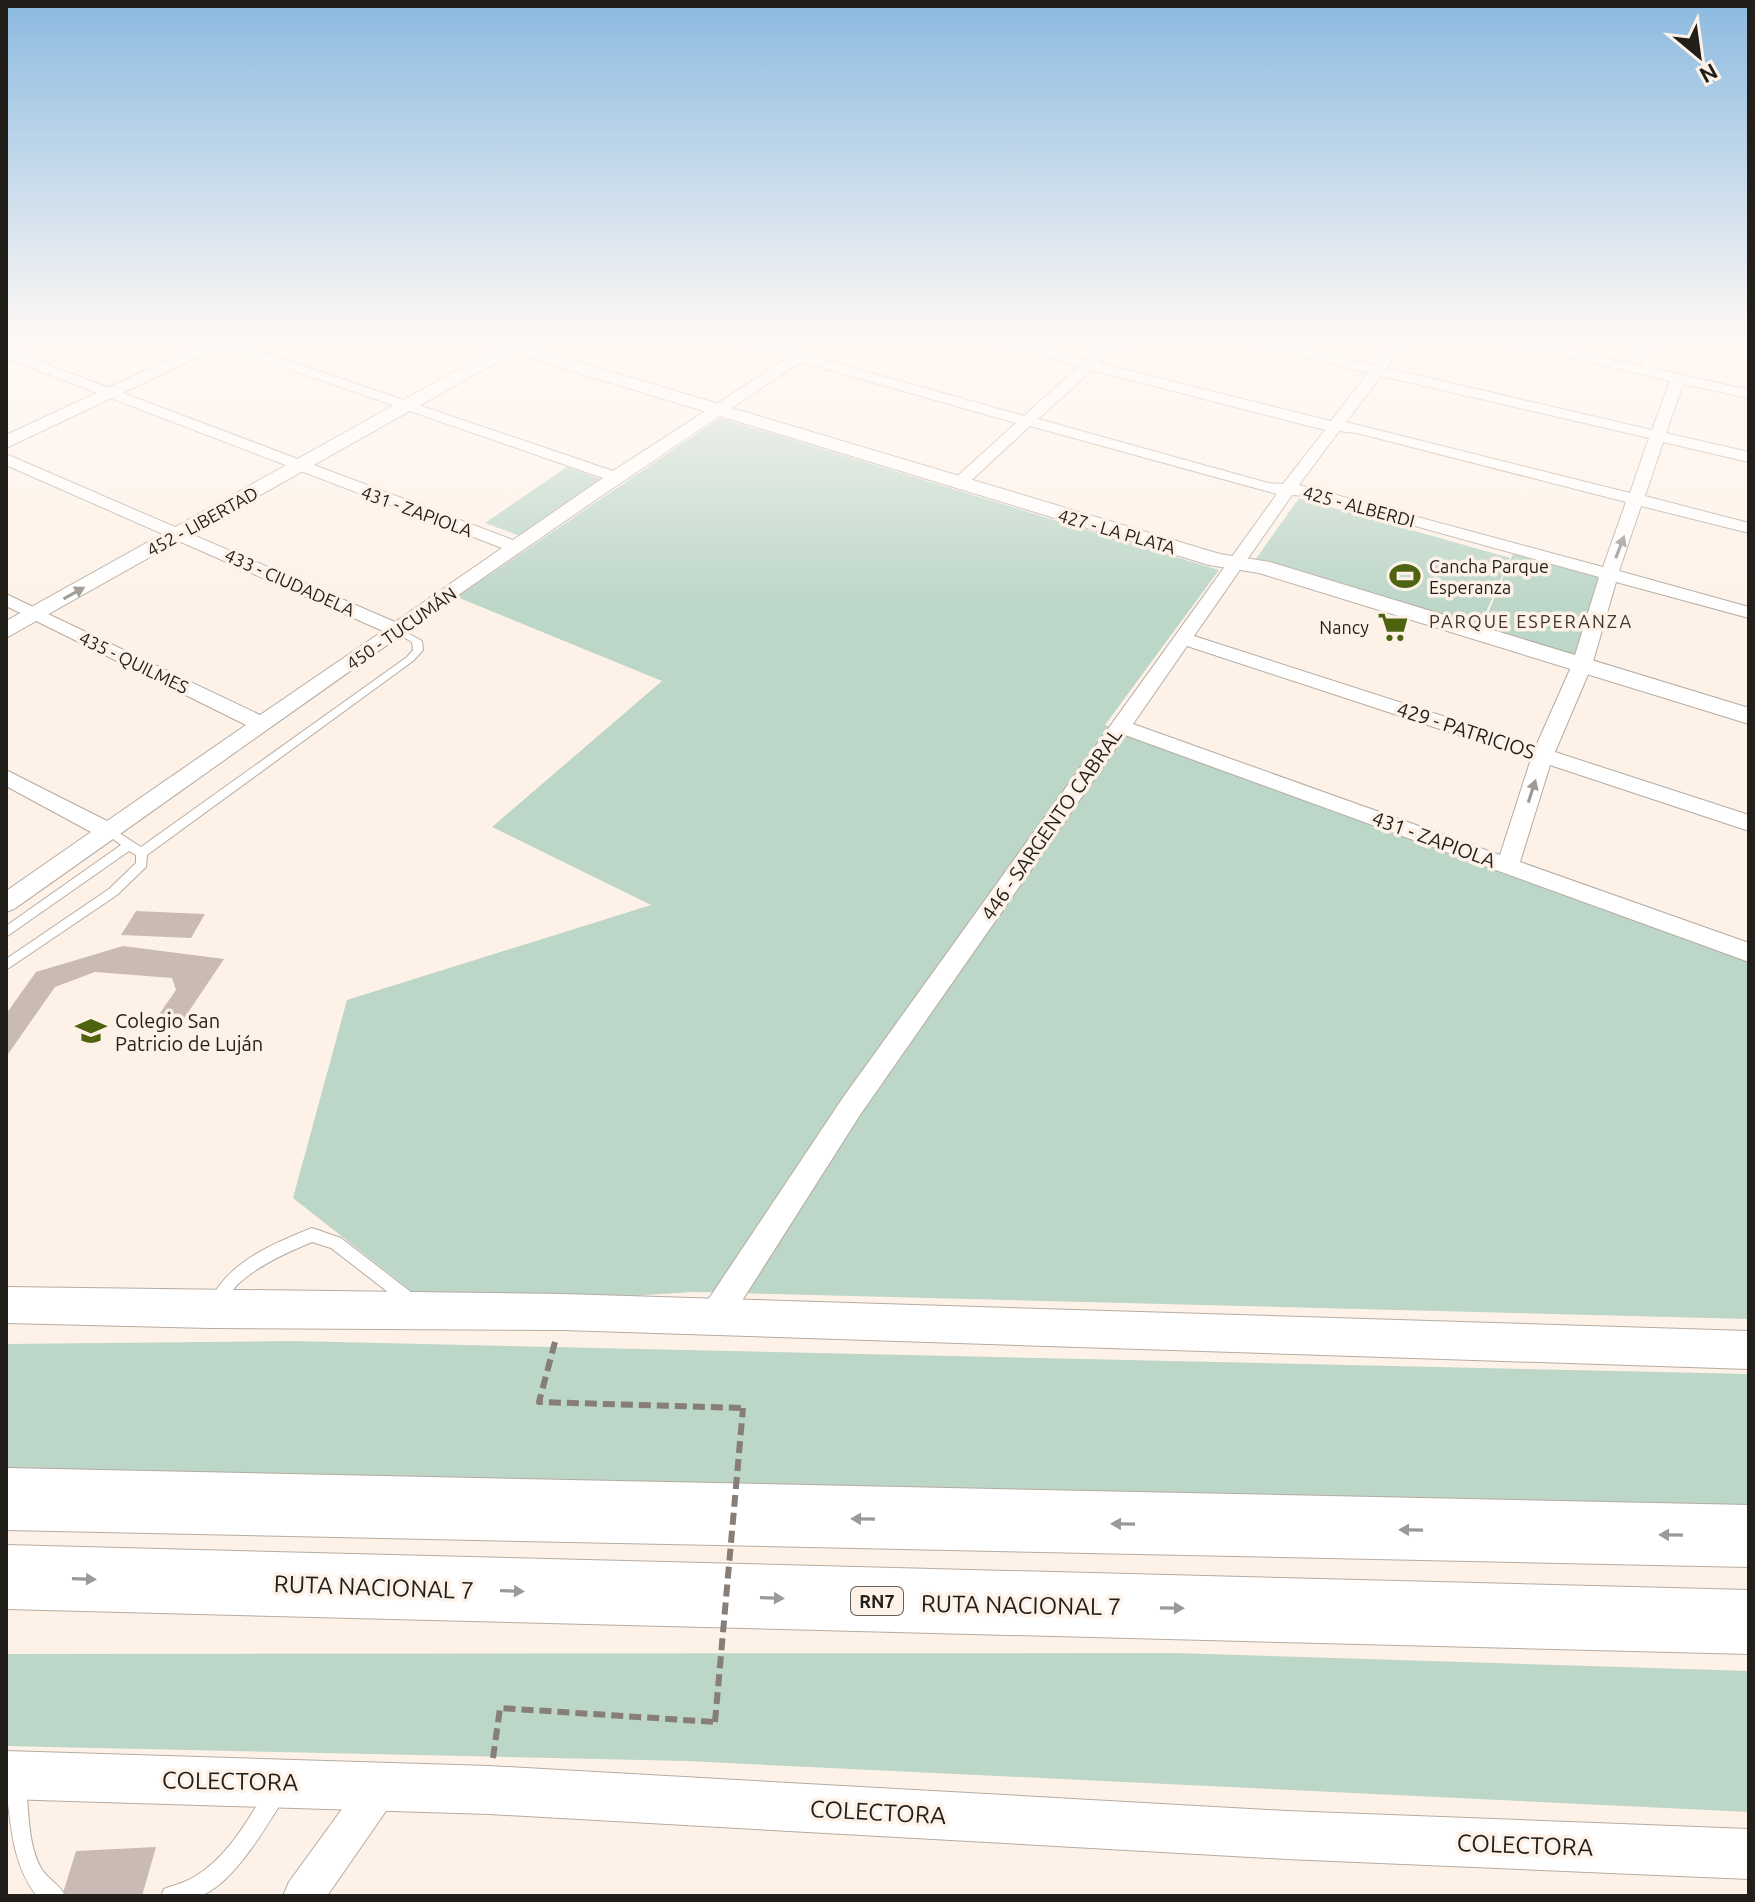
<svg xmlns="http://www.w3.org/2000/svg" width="1755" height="1902" font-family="Ubuntu,sans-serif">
  <rect width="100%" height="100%" fill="#fef2e8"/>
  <!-- green -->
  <g fill="#bcd6c8">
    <path d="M720,418L1219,570L1105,725L1749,957V1319L694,1292L433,1308L293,1198L347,1000L651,905L492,827L662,681L457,597Z"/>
    <path d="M567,467L603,480L520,536L485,523Z"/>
    <path d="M1299,498L1510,558L1479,628L1255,560Z"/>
    <path d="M1513,554L1600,578L1574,657L1481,630Z"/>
    <path d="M292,1341L1749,1374V1506L6,1472V1344Z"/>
    <path d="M1173,1653L1749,1671V1812L686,1761L6,1746V1654Z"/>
  </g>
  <!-- building -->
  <g fill="#c9bbb4">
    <path d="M136,911L205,914L191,938L121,935Z"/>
    <path d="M123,946L224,959L177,1029L151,1026L176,990L172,978L95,972L55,987L6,1057V1014L36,972Z"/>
    <path d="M156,1847L142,1896H62L76,1851Z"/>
  </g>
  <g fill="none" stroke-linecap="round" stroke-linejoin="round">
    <!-- service casing -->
    <g stroke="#b6aba1" stroke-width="2">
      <g id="service">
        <path d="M794,340H802L783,353H779V351Z"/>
        <path d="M397,627L422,641L423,650L413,661L147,855L146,867L117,895L6,970V959L109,889L136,863V855L129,851L6,937V926L121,845L104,832L105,829H113L141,847L407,657L413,650L412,642L394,632L392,630Z"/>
        <path d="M312,1228L341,1238L416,1296L418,1301L416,1306L411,1308L406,1306L331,1248L312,1242C286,1253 259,1265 238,1284C230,1292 227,1303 217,1308L212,1306L210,1301C228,1262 274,1243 312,1228Z"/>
        <path d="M16,1777L23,1780L26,1787C29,1813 28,1845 41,1868C47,1879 60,1884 65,1896L36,1895C12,1863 11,1825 6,1787L9,1780Z"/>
        <path d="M274,1786L281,1789L284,1796L281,1803C265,1829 230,1888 199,1896C188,1899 172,1896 161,1896L164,1889C174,1885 184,1883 194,1877C227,1858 247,1821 267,1789Z"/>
      </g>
    </g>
    <!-- minor casing -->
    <g stroke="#b6aba1" stroke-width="2">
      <g id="minor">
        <path d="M205,340H227L613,471L787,358L730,340H754L1024,416L1079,366L986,340H1011L1086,360L1107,340H1123L1099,363L1331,421L1368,373L1239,340H1266L1374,365L1393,340H1407L1386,368L1652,430L1670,381L1495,340H1523L1644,367L1629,340H1643L1660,370L1749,390V398L1683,384L1666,433L1749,452V462L1663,442L1645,496L1749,523V533L1641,506L1619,571L1749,607V618L1616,582L1592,665L1555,752L1749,815V831L1550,765L1520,862L1749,943V962L1125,735L860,1115L726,1326L715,1331L704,1326L700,1316L704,1306L842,1099L1277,494L1030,426L964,487H952V481L1016,423L801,362C533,538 275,725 14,909L6,912V891L91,832L6,786V770L107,821L246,725L6,606V594L260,715L383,631L6,465V454L395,622L502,548L6,358V349L513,540L603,478ZM1092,370L1317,428L1325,430L1283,484L1268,483L1038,419ZM1381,376L1649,438L1630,493L1346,422ZM1339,431L1357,433L1626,502L1603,567L1299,485ZM1292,495L1307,496L1599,577L1572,665L1536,746L1194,636ZM1187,646L1531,759L1500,855L1133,724Z"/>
        <path d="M382,1766L395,1772L401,1785L395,1798L327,1896H283L289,1882L369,1772Z"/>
      </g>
    </g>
    <!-- tertiary casing -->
    <g stroke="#b6aba1" stroke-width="2">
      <g id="tertiary">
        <path d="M211,340H234L6,448V435Z"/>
        <path d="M479,340H526L525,346L1220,554L1270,562L1749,708V724L1259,573L1209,565L513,353L6,638V621L497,348Z"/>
        <path d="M6,1287L563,1294L1749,1331V1369L563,1330L210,1328L6,1323Z"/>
        <path d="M6,1751L489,1766L1286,1811L1749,1829V1879L1286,1859L489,1814L6,1799Z"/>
      </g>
    </g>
    <!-- motorway casing -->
    <g stroke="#b6aba1" stroke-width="2">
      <g id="motorway">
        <path d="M6,1468L1749,1505V1567L6,1530Z"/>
        <path d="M6,1545L1749,1590V1654L6,1609Z"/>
      </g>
    </g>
    <!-- path -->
    <g stroke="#867e77" stroke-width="6" stroke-dasharray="12 6" stroke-linecap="butt">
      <path d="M555,1342L539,1402L743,1408"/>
      <path d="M493,1758L500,1708L715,1722"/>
    </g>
    <!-- service -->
    <use href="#service" fill="#fff" fill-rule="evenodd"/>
    <!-- minor -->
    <use href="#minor" fill="#fff" fill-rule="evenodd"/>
    <!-- tertiary -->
    <use href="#tertiary" fill="#fff" fill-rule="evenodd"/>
    <!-- motorway -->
    <use href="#motorway" fill="#fff" fill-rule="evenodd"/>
    <!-- path-bridge -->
    <path stroke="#867e77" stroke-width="6" stroke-dasharray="12 6" stroke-linecap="butt" d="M715,1722L743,1408"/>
  </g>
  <!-- one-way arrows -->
  <defs><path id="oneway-solid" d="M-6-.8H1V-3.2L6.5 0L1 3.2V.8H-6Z" transform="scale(2)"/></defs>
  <g fill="#9c9a98">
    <use href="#oneway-solid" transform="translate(1620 547) rotate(-69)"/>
    <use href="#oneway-solid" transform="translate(74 593) rotate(-29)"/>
    <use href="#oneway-solid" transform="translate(1532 791) rotate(-72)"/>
    <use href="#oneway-solid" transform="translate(863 1519) rotate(-179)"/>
    <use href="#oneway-solid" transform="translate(1123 1524) rotate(-179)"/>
    <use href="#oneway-solid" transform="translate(1411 1530) rotate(-179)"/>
    <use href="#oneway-solid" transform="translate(1671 1535) rotate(-179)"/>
    <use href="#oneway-solid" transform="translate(84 1579) rotate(2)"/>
    <use href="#oneway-solid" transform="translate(512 1591) rotate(2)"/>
    <use href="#oneway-solid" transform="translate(772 1598) rotate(2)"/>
    <use href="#oneway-solid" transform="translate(1172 1608) rotate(1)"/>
  </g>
  <!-- sky -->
  <linearGradient id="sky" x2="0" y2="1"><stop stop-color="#8bbae0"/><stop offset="0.56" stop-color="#fff9f5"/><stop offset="1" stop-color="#fff9f5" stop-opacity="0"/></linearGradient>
  <rect width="1755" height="607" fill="url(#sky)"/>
  <!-- icons -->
  <defs>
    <g id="stadium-bare" transform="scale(2.4)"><path d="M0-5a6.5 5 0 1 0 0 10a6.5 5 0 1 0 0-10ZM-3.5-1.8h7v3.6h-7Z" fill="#4d630f" stroke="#fef2e8" stroke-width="2.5" paint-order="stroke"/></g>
    <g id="supermarket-bare" transform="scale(2.4)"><path d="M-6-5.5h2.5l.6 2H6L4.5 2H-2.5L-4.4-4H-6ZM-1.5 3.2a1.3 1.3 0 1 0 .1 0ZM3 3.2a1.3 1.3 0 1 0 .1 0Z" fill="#4d630f" stroke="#fef2e8" stroke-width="2.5" paint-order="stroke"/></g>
    <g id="school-bare" transform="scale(2.4)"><path d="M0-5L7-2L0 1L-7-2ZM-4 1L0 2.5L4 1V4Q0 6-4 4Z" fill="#4d630f" stroke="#fef2e8" stroke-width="2.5" paint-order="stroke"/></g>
  </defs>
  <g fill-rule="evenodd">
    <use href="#stadium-bare" x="1405" y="576"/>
    <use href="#supermarket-bare" x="1393" y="627"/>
    <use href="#school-bare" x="91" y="1031"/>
  </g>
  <g text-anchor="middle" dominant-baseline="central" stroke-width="7" stroke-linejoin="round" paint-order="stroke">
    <!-- far-street labels -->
    <g font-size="18" fill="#221e1a" stroke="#fef2e8">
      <text transform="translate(1359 506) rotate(15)">425 - ALBERDI</text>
      <text transform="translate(417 511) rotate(20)">431 - ZAPIOLA</text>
      <text transform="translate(202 521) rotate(-29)">452 - LIBERTAD</text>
      <text transform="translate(1117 531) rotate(16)">427 - LA PLATA</text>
      <text transform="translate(290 582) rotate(24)">433 - CIUDADELA</text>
      <text transform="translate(401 628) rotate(-35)">450 - TUCUMÁN</text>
      <text transform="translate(134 662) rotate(26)">435 - QUILMES</text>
    </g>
    <!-- far-poi labels -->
    <g font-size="18" fill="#221e1a" stroke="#fef2e8" text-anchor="start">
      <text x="1429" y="566">Cancha Parque<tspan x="1429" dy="21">Esperanza</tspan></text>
      <text x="1369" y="627" text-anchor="end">Nancy</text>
    </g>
    <!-- far-neighbourhood labels -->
    <g font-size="18" letter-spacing="2" fill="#3f352d" stroke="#fef2e8">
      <text x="1531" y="621">PARQUE ESPERANZA</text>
    </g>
    <!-- shield labels -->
    <rect fill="#fef2e8" stroke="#645e58" stroke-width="2" x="851" y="1587" width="52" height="28" rx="6"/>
    <g font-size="18" font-weight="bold" fill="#221e1a">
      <text x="877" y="1601">RN7</text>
    </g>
    <!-- street labels -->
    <g font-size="20" fill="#221e1a" stroke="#fef2e8">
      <text transform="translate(1466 730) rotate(18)">429 - PATRICIOS</text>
      <text transform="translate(1051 824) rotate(-55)">446 - SARGENTO CABRAL</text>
      <text transform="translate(1434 839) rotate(20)">431 - ZAPIOLA</text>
    </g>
    <!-- poi labels -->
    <g font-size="20" fill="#221e1a" stroke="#fef2e8" text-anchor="start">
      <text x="115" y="1020">Colegio San<tspan x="115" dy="23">Patricio de Luján</tspan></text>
    </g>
    <!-- near-street labels -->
    <g font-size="24" fill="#221e1a" stroke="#fef2e8">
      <text transform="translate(374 1587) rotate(2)">RUTA NACIONAL 7</text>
      <text transform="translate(1021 1605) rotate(1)">RUTA NACIONAL 7</text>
      <text transform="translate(230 1781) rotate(1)">COLECTORA</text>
      <text transform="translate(878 1812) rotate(3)">COLECTORA</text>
      <text transform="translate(1525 1845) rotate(2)">COLECTORA</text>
    </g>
  </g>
  <!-- border -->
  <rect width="1755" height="1902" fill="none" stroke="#221e1a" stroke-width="16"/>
  <!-- north arrow -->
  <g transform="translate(1699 56) rotate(151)" stroke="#fef2e8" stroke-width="6" paint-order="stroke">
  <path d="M0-6L14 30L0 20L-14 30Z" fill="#221e1a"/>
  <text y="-12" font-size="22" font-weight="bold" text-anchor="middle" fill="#221e1a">N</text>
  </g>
</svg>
